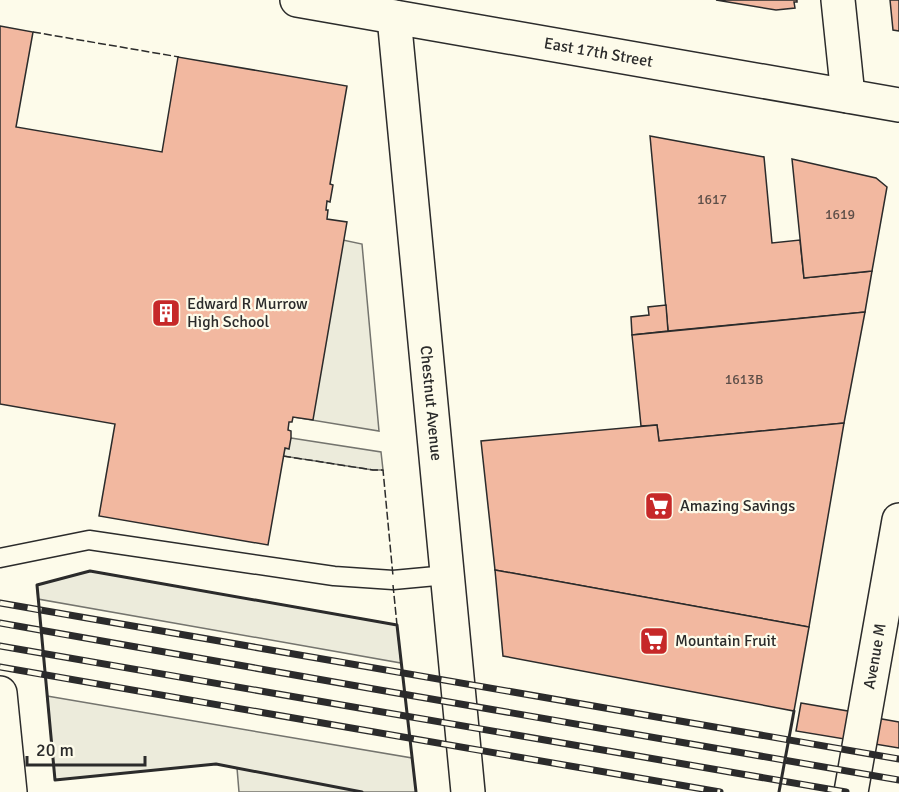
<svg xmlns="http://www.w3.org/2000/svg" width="899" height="792" font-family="Signika,sans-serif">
  <rect width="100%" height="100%" fill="#fdfbea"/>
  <!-- green -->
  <g fill="#ecebdb" stroke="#74746e" stroke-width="1.5">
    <path d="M324,236L362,244L379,431L293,417Z"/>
    <path d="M291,438L381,452L383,470H373L283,456L285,448Z"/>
    <path d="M90,571L397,625L401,663L38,599L37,585Z"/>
    <path d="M47,696L412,758L416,792H239L237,768L216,764L55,780Z"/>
  </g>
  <!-- building -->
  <g fill="#f2b8a0" stroke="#2b2b2b" stroke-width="1.5">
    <path d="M716,0H797V2H794L795,8L776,10Z"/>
    <path d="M890,0H899V31L893,30Z"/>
    <path d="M0,26L33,32L16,127L162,152L178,57L347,86L330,184L333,185L330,202L327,201L326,210H328L327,219L347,222L313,420L293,417L292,422H289L288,430L291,431V438L289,449L285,448L268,545L99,516L115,424L0,404Z"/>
    <path d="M650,136L764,157L772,243L800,240L804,278L872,271L865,312L668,331Z"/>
    <path d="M792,159L876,178L887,187L872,271L804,278Z"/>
    <path d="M666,305L668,331L632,335L631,317L649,315L648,307Z"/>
    <path d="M865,312L844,423L659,441L657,425L641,426L632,335Z"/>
    <path d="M844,423L809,627L495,570L481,441L657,425L659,441Z"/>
    <path d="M495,570L809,627L794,711L503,656Z"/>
    <path d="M801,703L871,715V717L899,722V748L796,731Z"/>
  </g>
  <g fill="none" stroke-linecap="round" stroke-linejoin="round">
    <!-- service casing -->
    <g stroke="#2b2b2b" stroke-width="21">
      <path id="service" d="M0,558L89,540L334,576L393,580L447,575"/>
    </g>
    <!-- minor casing -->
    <g stroke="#2b2b2b" stroke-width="36">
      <g id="minor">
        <path id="s1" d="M297,0L899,105"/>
        <path d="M838,0L848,96"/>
        <path id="s2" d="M394,17L468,792"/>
        <path d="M0,693L10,792"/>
        <path id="s3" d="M851,792L899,520"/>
      </g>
    </g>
    <!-- service -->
    <use href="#service" stroke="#fdfbea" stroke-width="18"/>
    <!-- minor -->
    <use href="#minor" stroke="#fdfbea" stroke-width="33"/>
    <!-- rail casing -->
    <g stroke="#2b2b2b" stroke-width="7">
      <g id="rail">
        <path d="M0,603L899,759"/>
        <path d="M0,623L391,692L899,780"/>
        <path d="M0,646L846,792"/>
        <path d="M0,667L720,792"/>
      </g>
    </g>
    <!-- rail -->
    <use href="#rail" stroke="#fdfbea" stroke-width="4.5" stroke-dasharray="14" stroke-linecap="butt"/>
    <!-- fence -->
    <g stroke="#2b2b2b" stroke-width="1.5" stroke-dasharray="8 3" stroke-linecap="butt">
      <path d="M33,32L179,57"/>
      <path d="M283,456L373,470H383L393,576"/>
      <path d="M393,585L397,625"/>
    </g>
    <!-- wall -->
    <g stroke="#2b2b2b" stroke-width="3">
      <path d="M362,792L216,764L55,780L37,585L90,571L397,625L416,792"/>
      <path d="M779,792L794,711"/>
    </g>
  </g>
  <!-- icons -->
  <defs>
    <g id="building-square" transform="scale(1.5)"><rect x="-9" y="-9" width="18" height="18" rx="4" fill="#c62828" stroke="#fdfbea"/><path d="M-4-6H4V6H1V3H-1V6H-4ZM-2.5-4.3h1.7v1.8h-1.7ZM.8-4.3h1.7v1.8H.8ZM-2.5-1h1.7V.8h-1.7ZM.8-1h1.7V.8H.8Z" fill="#fff"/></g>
    <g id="supermarket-square" transform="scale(1.5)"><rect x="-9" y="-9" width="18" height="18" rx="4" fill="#c62828" stroke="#fdfbea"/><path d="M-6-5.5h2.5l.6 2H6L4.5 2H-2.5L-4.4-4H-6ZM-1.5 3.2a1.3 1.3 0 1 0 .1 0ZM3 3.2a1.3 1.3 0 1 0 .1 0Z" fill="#fff"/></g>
  </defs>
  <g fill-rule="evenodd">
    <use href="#building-square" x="166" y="313"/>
    <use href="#supermarket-square" x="659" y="506"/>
    <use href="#supermarket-square" x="654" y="641"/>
  </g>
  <g text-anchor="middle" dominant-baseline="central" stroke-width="4.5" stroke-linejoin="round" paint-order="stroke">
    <!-- number labels -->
    <g font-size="14" fill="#5d4e48">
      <text x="712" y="199">1617</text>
      <text x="840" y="214">1619</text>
      <text x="744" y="379">1613B</text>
    </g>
    <!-- street labels -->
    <g font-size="16" fill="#2b2b2b" stroke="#fdfbea">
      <text stroke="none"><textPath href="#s1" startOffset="306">East 17th Street</textPath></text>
      <text stroke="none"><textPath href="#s2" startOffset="388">Chestnut Avenue</textPath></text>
      <text stroke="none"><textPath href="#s3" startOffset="138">Avenue M</textPath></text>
    </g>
    <!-- poi labels -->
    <g font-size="16" fill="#2b2b2b" stroke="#fdfbea" text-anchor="start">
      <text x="187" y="304">Edward R Murrow<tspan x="187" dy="18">High School</tspan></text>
      <text x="680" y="506">Amazing Savings</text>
      <text x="675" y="641">Mountain Fruit</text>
    </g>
  </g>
  <!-- scale -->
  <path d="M27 756v9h118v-9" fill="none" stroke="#2b2b2b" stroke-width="3"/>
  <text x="36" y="756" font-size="18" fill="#2b2b2b" stroke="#fdfbea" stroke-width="4.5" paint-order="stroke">20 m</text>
</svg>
